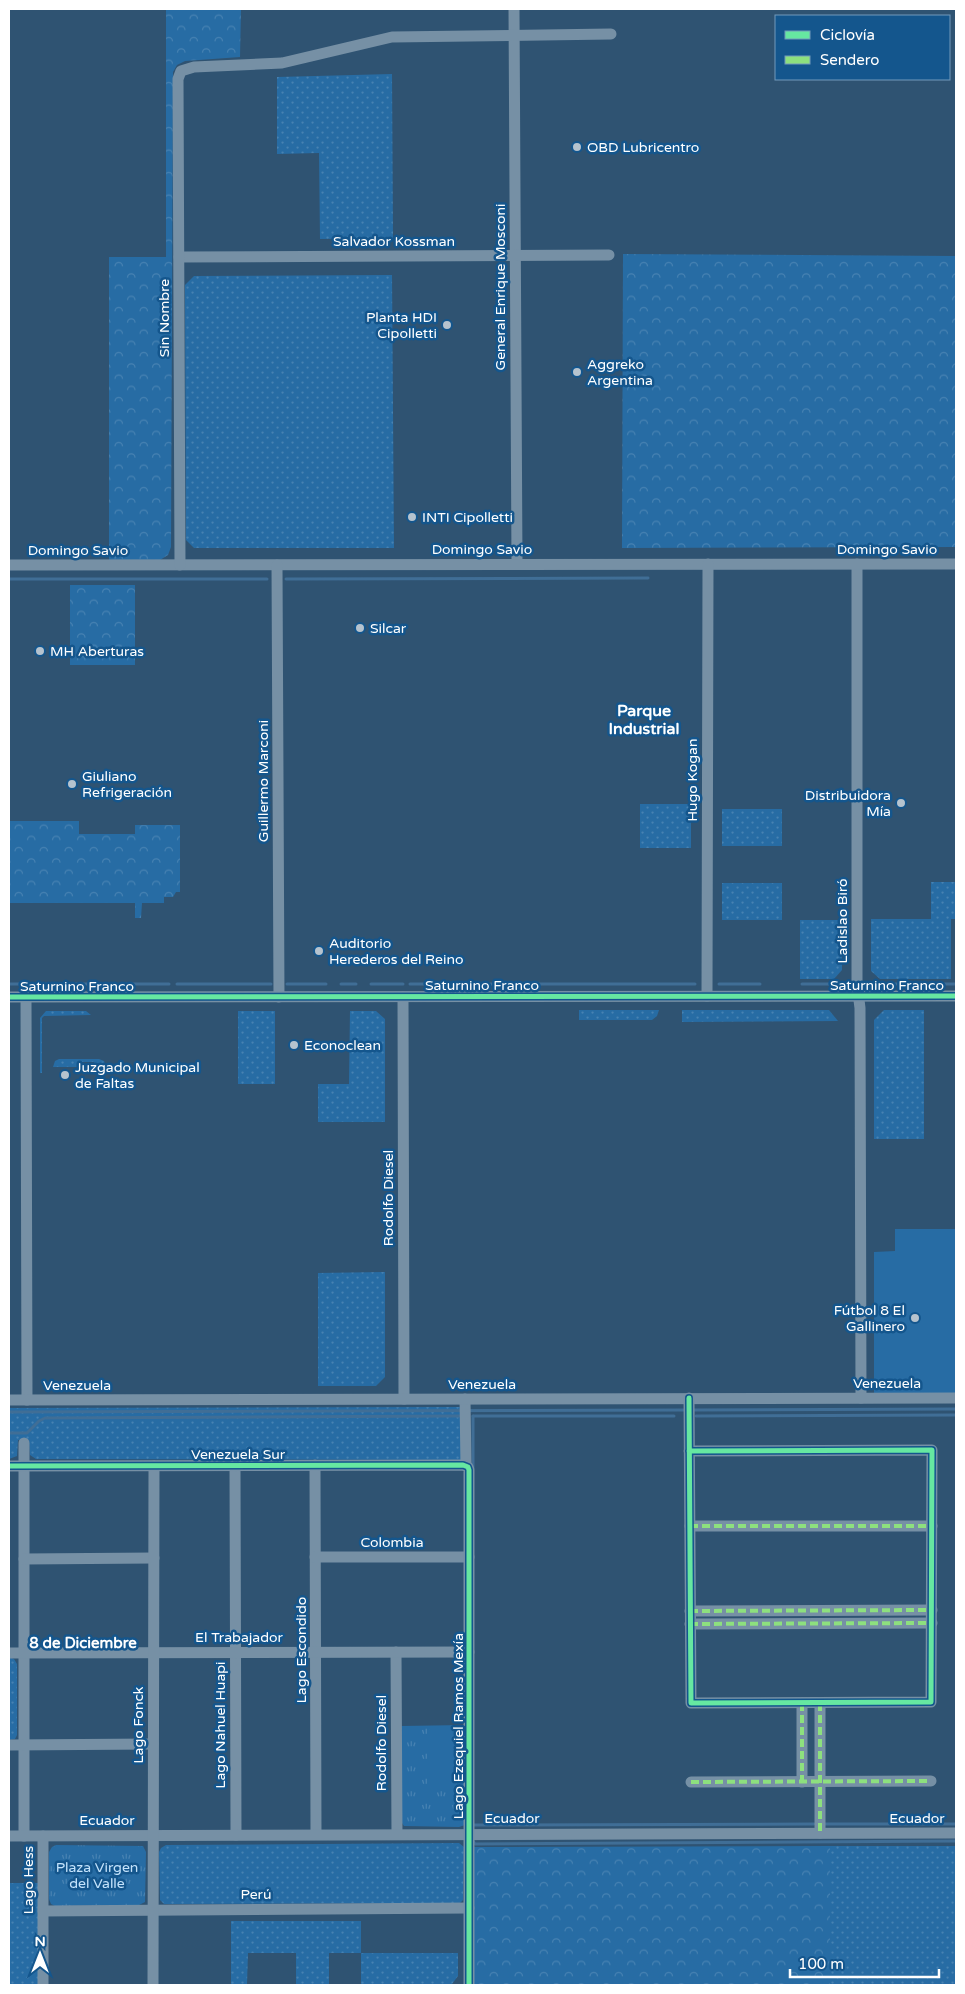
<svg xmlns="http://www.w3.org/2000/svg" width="965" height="1994" font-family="'Varela Round',sans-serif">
  <defs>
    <pattern id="grass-dots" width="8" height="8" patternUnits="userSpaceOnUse" patternTransform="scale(1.25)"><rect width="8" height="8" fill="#276ca4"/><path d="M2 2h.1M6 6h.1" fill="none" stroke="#4782b2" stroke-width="1.8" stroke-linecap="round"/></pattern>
    <pattern id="forest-crowns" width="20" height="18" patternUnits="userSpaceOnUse" patternTransform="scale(1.25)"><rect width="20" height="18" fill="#276ca4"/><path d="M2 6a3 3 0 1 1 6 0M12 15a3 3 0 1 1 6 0" fill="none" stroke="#4782b2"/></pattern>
    <pattern id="park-tufts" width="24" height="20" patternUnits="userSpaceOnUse" patternTransform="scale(1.25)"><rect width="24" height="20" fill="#276ca4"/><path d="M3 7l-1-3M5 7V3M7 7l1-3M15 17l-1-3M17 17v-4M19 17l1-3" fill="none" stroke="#4782b2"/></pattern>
  </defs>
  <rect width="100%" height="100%" fill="#2f5372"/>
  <!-- grass -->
  <g fill="url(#grass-dots)">
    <path d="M392,74L393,238L320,239L319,153L277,154V77Z"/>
    <path d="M392,275L394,548H194L186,540L185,285L194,276Z"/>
    <rect x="640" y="804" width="51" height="44"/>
    <rect x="722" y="809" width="60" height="37"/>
    <path d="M931,882H956V919H951V979H880L871,971V919H931Z"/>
    <rect x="722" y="883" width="60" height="37"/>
    <path d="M800,920H842V970L834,979H800Z"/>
    <path d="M579,1010H659L657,1016L652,1020H579Z"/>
    <path d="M682,1010H829L838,1021L682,1022Z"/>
    <path d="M884,1010H924V1139H874V1020Z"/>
    <path d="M46,1011H86L91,1015L44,1016L42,1018V1073H40V1018Z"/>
    <rect x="238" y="1011" width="37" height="73"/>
    <path d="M350,1011H376L385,1019V1122H318V1084H349Z"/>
    <path d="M59,1059H99L104,1061L106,1067H95L94,1062H78L77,1067H53L55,1061Z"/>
    <path d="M385,1272V1377L376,1386H318V1273Z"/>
    <path d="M468,1407V1460L36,1459L30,1455L29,1440H18L17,1456L9,1459V1408Z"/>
    <path d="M9,1657L14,1659L17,1664V1735L15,1739L9,1740Z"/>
    <path d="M459,1843L464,1847L463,1900L460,1903L164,1904L160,1900L159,1852L161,1848L166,1845Z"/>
    <rect x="830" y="1846" width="126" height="139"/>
    <rect x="9" y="1883" width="30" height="102"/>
    <path d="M231,1921H361V1953H458V1976L452,1984H361V1953H329V1984H296V1953H248L247,1984H231Z"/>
  </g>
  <!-- forest -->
  <g fill="url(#forest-crowns)">
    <path d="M166,9H241L240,57L185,61L177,65L173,72L171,547L168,555L160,560H109V257H166Z"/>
    <path d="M623,254L956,256V547L622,548Z"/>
    <rect x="70" y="585" width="65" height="80"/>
    <path d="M10,821H79V834H135V825H180V892H176L173,897H164V903H142L141,918H135V903H10Z"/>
    <path d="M830,1846V1985H474V1847Z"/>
  </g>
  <!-- park -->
  <g fill="url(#park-tufts)">
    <path d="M466,1725L465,1825L459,1827L404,1826L402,1823L401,1726Z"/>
    <path d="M56,1845L143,1846L146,1852L145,1902L139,1905L55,1906L51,1904L49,1899V1852L52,1847Z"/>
  </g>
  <!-- pitch -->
  <g fill="#276ca4">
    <path d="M895,1229H956V1396L874,1397V1252L895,1251Z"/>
    <rect x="427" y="1730" width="27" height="56"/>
  </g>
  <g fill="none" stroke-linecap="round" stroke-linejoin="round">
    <!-- stream -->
    <g stroke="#406e96" stroke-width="3">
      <path d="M9,579H267"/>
      <path d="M286,579L648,578"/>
      <path d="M9,984H109"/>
      <path d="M124,984H169"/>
      <path d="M177,984H271"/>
      <path d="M287,984H326"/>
      <path d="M341,984H356"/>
      <path d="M371,984H403"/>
      <path d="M410,984H461"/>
      <path d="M473,984H695"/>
      <path d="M719,984H760"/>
      <path d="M802,984H845"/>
      <path d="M870,984H956"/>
      <path d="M693,1410L956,1409"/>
      <path d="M9,1412L684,1410"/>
      <path d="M473,1416H674"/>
      <path d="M696,1416L956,1415"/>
      <path d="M9,1433H27L39,1421L45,1418L459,1416"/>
      <path d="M473,1468V1416"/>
      <path d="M825,1824H956"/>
      <path d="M473,1825L814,1824"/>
      <path d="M473,1841L475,1844L956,1841"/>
    </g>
    <!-- minor -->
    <g stroke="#7690a5" stroke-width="11">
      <path d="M514,9L517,564"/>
      <path d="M179,257L609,255"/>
      <path d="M857,564V984L860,1008L861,1398"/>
      <path d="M9,565L956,564"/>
      <path d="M180,565L178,79L181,71L194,67L282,63L392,37L611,34"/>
      <path d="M277,565L279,997"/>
      <path d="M707,996L708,564"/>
      <path d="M9,997L956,996"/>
      <path d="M26,997L27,1400"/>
      <path d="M403,997L404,1399"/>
      <path d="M689,1398L691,1703L931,1702L932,1450L689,1451"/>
      <path d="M465,1399L466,1466"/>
      <path d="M9,1400L956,1398"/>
      <path d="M24,1443V1836"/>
      <path d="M235,1465L236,1835"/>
      <path d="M315,1465L316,1834"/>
      <path d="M9,1466L463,1465L468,1467L469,1470V1985"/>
      <path d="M690,1526H932"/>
      <path d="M315,1557H469"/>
      <path d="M24,1559L154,1558"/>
      <path d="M690,1611L932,1610"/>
      <path d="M690,1624L932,1623"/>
      <path d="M396,1652L397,1834"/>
      <path d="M9,1653L469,1652"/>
      <path d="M802,1703V1782"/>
      <path d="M820,1703V1833"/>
      <path d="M9,1745L153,1744"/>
      <path d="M691,1782L931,1781"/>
      <path d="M9,1836L956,1833"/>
      <path d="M43,1911L469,1908"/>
      <path d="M43,1985V1836"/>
      <path d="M153,1985L154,1466"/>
    </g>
    <!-- quiet -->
    <g stroke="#8de07e" stroke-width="4" stroke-dasharray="8 4" stroke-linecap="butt">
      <path d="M690,1526H932"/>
      <path d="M690,1611L932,1610"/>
      <path d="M690,1624L932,1623"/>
      <path d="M802,1703V1782"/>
      <path d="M820,1703V1833"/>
      <path d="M691,1782L931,1781"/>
    </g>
    <!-- cycleway casing -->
    <g stroke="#14568d" stroke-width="8">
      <g id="cycleway">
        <path d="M9,997L956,996"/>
        <path d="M689,1398L691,1703L931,1702L932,1450L689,1451"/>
        <path d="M9,1466L463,1465L468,1467L469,1470V1985"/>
      </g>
    </g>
    <!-- cycleway -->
    <use href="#cycleway" stroke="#66e7a1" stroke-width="5"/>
  </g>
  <!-- markers -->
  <g fill="#b6c3ce" stroke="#14568d" stroke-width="2">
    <circle cx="577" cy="147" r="5"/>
    <circle cx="447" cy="325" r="5"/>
    <circle cx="577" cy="372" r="5"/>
    <circle cx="412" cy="517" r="5"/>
    <circle cx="360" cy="628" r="5"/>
    <circle cx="40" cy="651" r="5"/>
    <circle cx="72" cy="784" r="5"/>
    <circle cx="901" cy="803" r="5"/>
    <circle cx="319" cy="951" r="5"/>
    <circle cx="294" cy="1045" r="5"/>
    <circle cx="65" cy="1075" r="5"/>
    <circle cx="915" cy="1318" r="5"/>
  </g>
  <g text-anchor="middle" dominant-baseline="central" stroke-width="5" stroke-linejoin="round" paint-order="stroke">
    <!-- poi labels -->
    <g font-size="14" fill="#fff" stroke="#14568d" text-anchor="start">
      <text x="587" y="147">OBD Lubricentro</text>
      <text x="437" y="317" text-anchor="end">Planta HDI<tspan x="437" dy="16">Cipolletti</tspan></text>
      <text x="587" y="364">Aggreko<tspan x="587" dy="16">Argentina</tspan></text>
      <text x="422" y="517">INTI Cipolletti</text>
      <text x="370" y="628">Silcar</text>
      <text x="50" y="651">MH Aberturas</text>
      <text x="82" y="776">Giuliano<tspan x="82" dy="16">Refrigeración</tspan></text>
      <text x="891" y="795" text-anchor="end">Distribuidora<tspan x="891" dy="16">Mía</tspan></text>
      <text x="329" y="943">Auditorio<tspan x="329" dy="16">Herederos del Reino</tspan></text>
      <text x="304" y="1045">Econoclean</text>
      <text x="75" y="1067">Juzgado Municipal<tspan x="75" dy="16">de Faltas</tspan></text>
      <text x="905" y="1310" text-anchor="end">Fútbol 8 El<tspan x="905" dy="16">Gallinero</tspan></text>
    </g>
    <!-- street labels -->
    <g font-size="14" fill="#fff" stroke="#14568d">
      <text x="394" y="241">Salvador Kossman</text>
      <text transform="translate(500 287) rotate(-90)">General Enrique Mosconi</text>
      <text transform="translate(164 318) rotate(-90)">Sin Nombre</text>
      <text x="482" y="549">Domingo Savio</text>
      <text x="887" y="549">Domingo Savio</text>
      <text x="78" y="550">Domingo Savio</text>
      <text transform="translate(692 780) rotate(-90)">Hugo Kogan</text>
      <text transform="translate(263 781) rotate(-90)">Guillermo Marconi</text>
      <text transform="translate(842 921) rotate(-90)">Ladislao Biró</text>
      <text x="482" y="985">Saturnino Franco</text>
      <text x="887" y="985">Saturnino Franco</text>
      <text x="77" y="986">Saturnino Franco</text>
      <text transform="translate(388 1198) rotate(-90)">Rodolfo Diesel</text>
      <text x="887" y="1383">Venezuela</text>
      <text x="482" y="1384">Venezuela</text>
      <text x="77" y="1385">Venezuela</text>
      <text x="238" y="1454">Venezuela Sur</text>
      <text x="392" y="1542">Colombia</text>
      <text x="239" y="1637">El Trabajador</text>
      <text transform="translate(301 1650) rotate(-90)">Lago Escondido</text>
      <text transform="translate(138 1725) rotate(-90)">Lago Fonck</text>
      <text transform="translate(220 1725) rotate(-90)">Lago Nahuel Huapi</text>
      <text transform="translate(458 1726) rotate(-90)">Lago Ezequiel Ramos Mexía</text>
      <text transform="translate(381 1743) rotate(-90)">Rodolfo Diesel</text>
      <text x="512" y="1818">Ecuador</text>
      <text x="917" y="1818">Ecuador</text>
      <text x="107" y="1820">Ecuador</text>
      <text transform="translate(28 1880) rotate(-90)">Lago Hess</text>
      <text x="256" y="1894">Perú</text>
    </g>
    <!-- park labels -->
    <g font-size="14" fill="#c4e3fc" stroke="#14568d">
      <text x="97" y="1867">Plaza Virgen<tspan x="97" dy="16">del Valle</tspan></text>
    </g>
    <!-- neighbourhood labels -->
    <g font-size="15" font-weight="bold" fill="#fff" stroke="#14568d">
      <text x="83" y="1643">8 de Diciembre</text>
    </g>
    <!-- quarter labels -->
    <g font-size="16" font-weight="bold" fill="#fff" stroke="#14568d">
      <text x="644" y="711">Parque<tspan x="644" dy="18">Industrial</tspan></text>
    </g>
  </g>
  <!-- border -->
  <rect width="965" height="1994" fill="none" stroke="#ffffff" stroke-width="20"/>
  <!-- legend -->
  <rect x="775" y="15" width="175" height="65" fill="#14568d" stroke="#729abb"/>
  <rect x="785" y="31" width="25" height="8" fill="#66e7a1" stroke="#729abb"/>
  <text x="820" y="40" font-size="15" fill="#ffffff">Ciclovía</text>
  <rect x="785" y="56" width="25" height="8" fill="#8de07e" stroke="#729abb"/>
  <text x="820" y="65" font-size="15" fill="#ffffff">Sendero</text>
  <!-- north arrow -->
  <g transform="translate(40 1954)" stroke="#14568d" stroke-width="4" paint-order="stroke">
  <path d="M0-4L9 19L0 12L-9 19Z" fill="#ffffff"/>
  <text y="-8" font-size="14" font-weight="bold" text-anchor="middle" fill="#ffffff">N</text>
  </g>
  <!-- scale -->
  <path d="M790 1969v8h149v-8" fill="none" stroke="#ffffff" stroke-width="2.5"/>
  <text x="798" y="1969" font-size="15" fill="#ffffff" stroke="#14568d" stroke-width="4" paint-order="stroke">100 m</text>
</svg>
